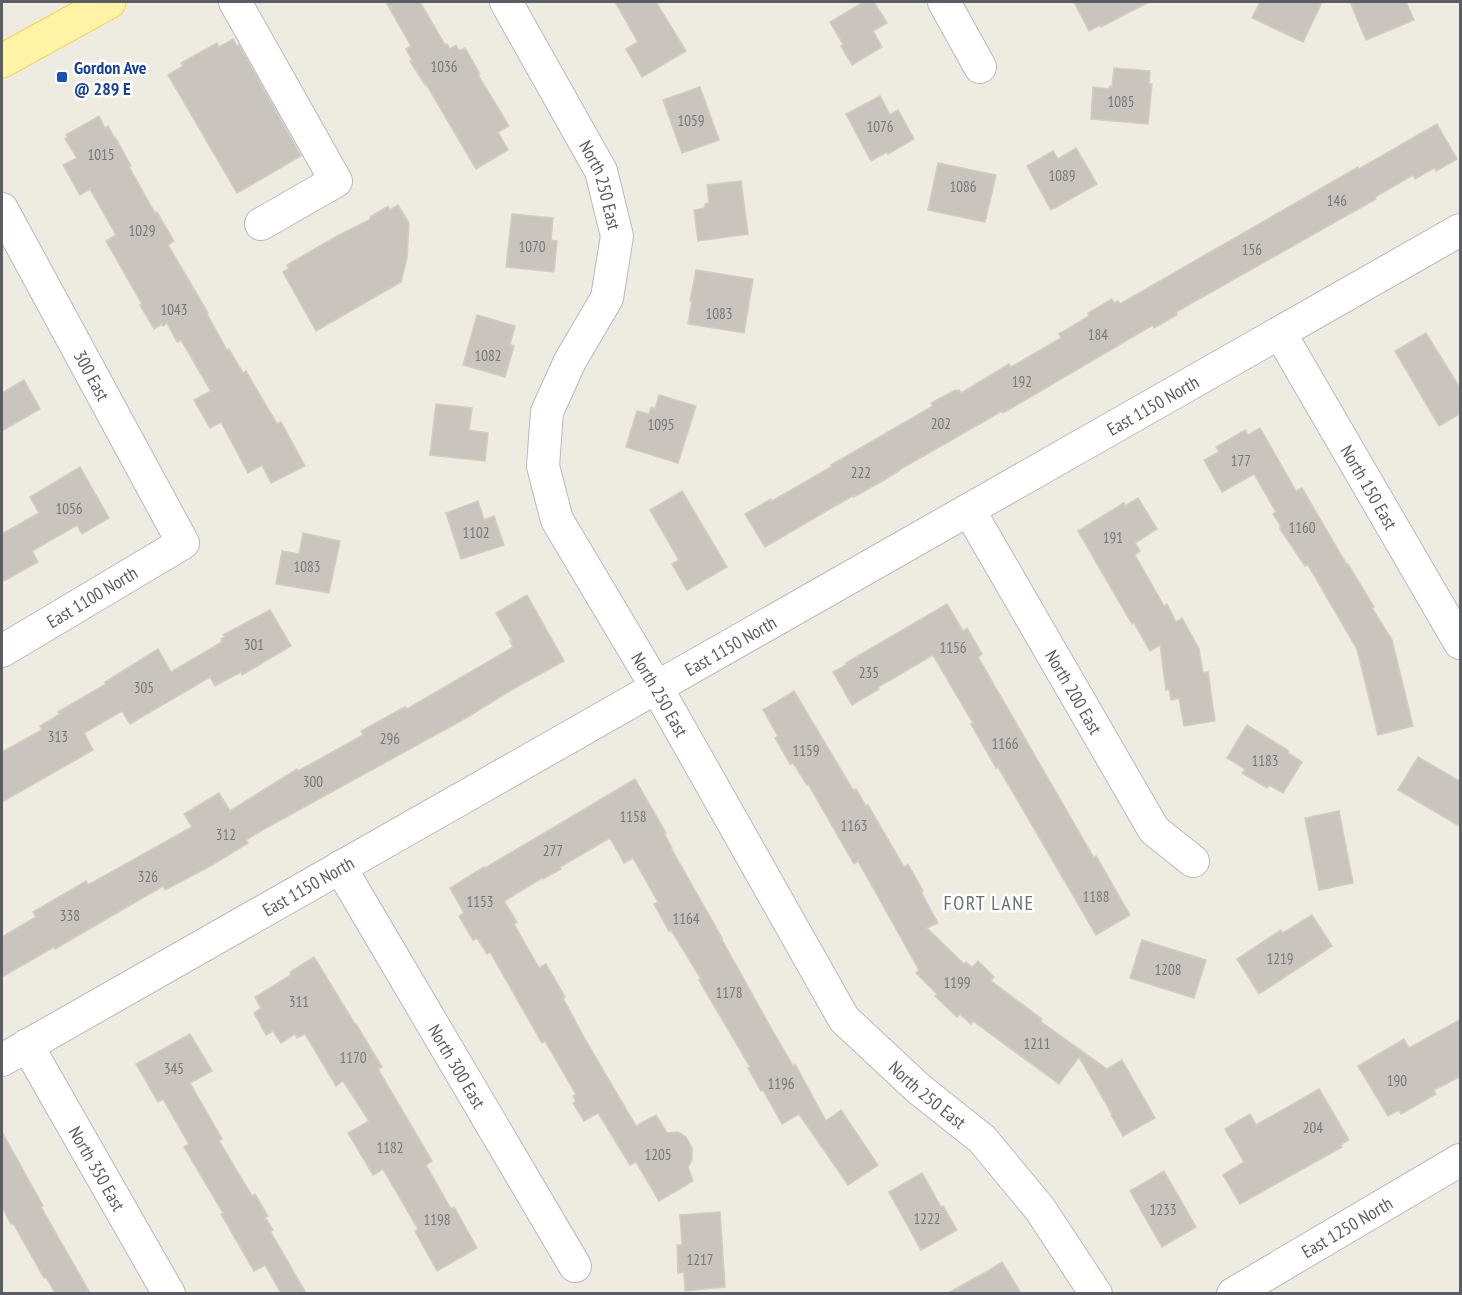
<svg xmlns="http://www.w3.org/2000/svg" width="1462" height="1295" font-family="'PT Sans Narrow',sans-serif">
  <rect width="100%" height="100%" fill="#eeebe1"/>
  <!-- building -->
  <g fill="#c9c5be" stroke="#d3cdbf" stroke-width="1.5">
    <path d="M386,2H420L445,45L447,44L450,49L456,45L459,51L465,48L480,74L478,75L509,126L498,132L508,150L476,169L426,84L425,85L410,61L412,60L406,49L411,46Z"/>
    <path d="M615,2H656L686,51L642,77L626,49L638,42Z"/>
    <path d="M864,2H874L887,23L873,31L882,47L852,65L841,46L843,44L830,22Z"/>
    <path d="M1074,2H1149L1101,27L1100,25L1089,31Z"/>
    <path d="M1260,2H1322L1303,42L1252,18Z"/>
    <path d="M1350,2H1406L1414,20L1366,40Z"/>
    <path d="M233,39L237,46L239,45L301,156L237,193L168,75L183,66L181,63L217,43L219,47Z"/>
    <path d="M1114,68L1150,71L1149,84H1152L1148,124L1091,119L1093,87L1109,89L1110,86L1112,87Z"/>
    <path d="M700,87L719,140L682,153L663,100Z"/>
    <path d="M880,96L890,115L898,110L914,139L888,154L887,152L871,161L846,114Z"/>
    <path d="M99,116L105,128L108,126L114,137H115L131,166L129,167L155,213L157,212L174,241L168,245L208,313L207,314L227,350L229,349L243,373L246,371L277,424L281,422L305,466L271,483L262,465L248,473L221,422L210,428L194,400L211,391L181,340L177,342L167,323L163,326L162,324L154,329L140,305L142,304L106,241L116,235L90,189L80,195L63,165L77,158L65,139L68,137L66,135Z"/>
    <path d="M1437,124L1457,159L1436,171L1434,168L1415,179L1413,175L1375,197L1376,199L1176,312L1177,315L1154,328L1153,325L1003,413L1002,411L899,470V471L884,480L854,497V495L765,547L745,514L771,499L772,501L831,467V465L933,406L931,403L956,390L957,391L959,390L961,393L1009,364L1011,367L1061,338L1059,334L1089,316L1088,313L1112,299L1114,303L1118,301L1120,304L1358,167L1359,169Z"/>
    <path d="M1076,148L1097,184L1051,210L1027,166L1053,151L1058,159Z"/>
    <path d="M938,163L996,175L985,222L928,210Z"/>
    <path d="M741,181L748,234L698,241L694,210L705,208V204L709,203L707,185Z"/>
    <path d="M398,205L409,223L407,258L401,282L316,331L283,272L289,268L287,265L337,236L371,219L370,217L388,206L390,210Z"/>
    <path d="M512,214L553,218L551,240L557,241L554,272L506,267Z"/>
    <path d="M696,270L753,279L744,333L688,324L692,301H690Z"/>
    <path d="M477,315L515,326L510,344L514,346L505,377L463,365Z"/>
    <path d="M1426,333L1461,390V413L1439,426L1395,351Z"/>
    <path d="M24,380L40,409L2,431V393Z"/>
    <path d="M659,395L696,406L678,463L626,447L637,411L649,414L651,407L655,409Z"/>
    <path d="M436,404L472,408L469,430L488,433L485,461L430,455Z"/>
    <path d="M1260,428L1296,491L1302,488L1347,565L1348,564L1374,607L1372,608L1392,640L1413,726L1378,735L1357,649L1308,565L1305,566L1280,529V525L1273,514L1276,512L1254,474L1222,492L1204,460L1219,452L1216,447L1245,430L1248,435Z"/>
    <path d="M80,467L109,518L82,534L77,525L32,551L38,562L2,582V534L39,513L30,497Z"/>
    <path d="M682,491L727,567L687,590L672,564L679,560L650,510Z"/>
    <path d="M1138,498L1157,529L1135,543L1140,551L1135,555L1164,606L1167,604L1176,622L1182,618L1199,649L1203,673L1208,672L1215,721L1184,726L1179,698L1171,700L1169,689L1166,690L1160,645L1150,651L1134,623L1132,624L1078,531L1124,503L1125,506Z"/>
    <path d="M478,501L484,520L494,516L504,545L461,559L446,513Z"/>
    <path d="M303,533L340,541L329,593L276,584L282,551L299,554Z"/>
    <path d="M527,595L564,661L513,689L466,718L266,828L246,840L248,843L214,864L165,890L163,886L55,949L54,947L2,977V937L36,917L33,912L86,881L88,885L192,827L184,814L219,793L230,811L297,769L298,771L363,735L361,731L405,707L407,709L513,647L510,641H512L496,613Z"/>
    <path d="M947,604L963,631L967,628L982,654L978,657L1094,858L1096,856L1130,915L1096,935L998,767L996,768L971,724L973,723L933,655L878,687L879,689L852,705L833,672L846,665V663Z"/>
    <path d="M270,610L291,646L242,675L241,672L215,686L210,677L130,724L122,711L84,733L93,750L2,802V752L42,730L40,726L60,714L58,712L106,684L105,682L158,649L171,672L222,642L221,639L225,637L223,635Z"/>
    <path d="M794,691L853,790L856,789L866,806L868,805L904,867L908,864L923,891L921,892L938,923L927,928L964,964L966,962L972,967L978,961L994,977L991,981L1042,1019L1040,1021L1107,1069L1122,1060L1155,1118L1123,1136L1111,1115L1112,1114L1079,1057L1059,1084L973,1021L971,1024L960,1014L957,1017L935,996L937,994L916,973L919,970L858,861L854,864L808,784L807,785L793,763L790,764L775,738L778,736L763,710Z"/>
    <path d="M1247,725L1289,751L1288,753L1302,762L1283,793L1269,785L1267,788L1242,773L1245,769L1227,758Z"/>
    <path d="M1418,757L1461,782V827L1398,790Z"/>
    <path d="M635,779L666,833H664L672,848H671L722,938H721L767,1021L793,1066L795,1064L826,1121L841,1110L878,1165L848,1185L799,1114L782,1124L763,1090L761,1091L748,1068L750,1067L699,980L701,979L671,930L669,931L654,904L658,902L633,858L624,863L610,838L560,867L561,869L543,879L542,878L504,901L517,922L514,924L539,968L546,964L565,997L563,998L586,1041L636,1126L656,1115L667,1133L678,1132L686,1137L692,1148V1160L688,1167L693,1181L659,1201L636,1162L630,1165L598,1113L584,1121L573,1103L576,1101L573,1096L576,1094L545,1041L542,1043L490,952L487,954L477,938L473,940L459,916L464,913L450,888L484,867L485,868Z"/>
    <path d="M1339,811L1353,883L1319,890L1305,818Z"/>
    <path d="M1312,915L1332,946L1259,994L1237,959L1281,930L1283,933Z"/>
    <path d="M1142,940L1206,960L1194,998L1130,978Z"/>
    <path d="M314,957L355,1024H356L382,1067L378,1069L432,1161L426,1165L451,1209L454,1207L477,1248L437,1271L415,1231L418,1229L383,1169L373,1175L348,1133L369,1121L343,1081L336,1086L305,1034L297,1038L295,1034L281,1043L273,1031L266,1035L254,1013L261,1008L255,997L291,975L290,972Z"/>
    <path d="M1461,1019V1076L1434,1090L1436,1094L1401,1114L1399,1110L1388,1116L1358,1066L1404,1039L1409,1048Z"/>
    <path d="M190,1034L212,1071L190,1083L222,1139L219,1141L252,1196L255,1194L268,1216L265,1217L273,1230L270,1231L306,1293H281L265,1265L254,1271L221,1214L223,1213L184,1147L189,1144L163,1099L158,1102L136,1064Z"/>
    <path d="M1319,1089L1349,1140L1340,1145L1342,1147L1240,1204L1223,1175L1244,1162L1225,1129L1250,1114L1256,1125Z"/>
    <path d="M2,1132L43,1206L41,1207L90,1293H55L46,1277L44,1278L13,1223L11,1224L2,1207Z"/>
    <path d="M1164,1171L1196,1227L1162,1247L1130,1191Z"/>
    <path d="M922,1173L941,1207L943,1206L957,1230L921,1250L889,1192Z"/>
    <path d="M720,1212L725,1287L685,1291L684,1272L678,1273L677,1245H682L680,1215Z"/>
    <path d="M1002,1262L1021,1293H948L986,1272Z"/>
  </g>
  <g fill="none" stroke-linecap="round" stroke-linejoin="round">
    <!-- minor casing -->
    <g stroke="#b7b9bf" stroke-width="34">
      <g id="minor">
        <path d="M235,2L336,181L261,224"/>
        <path id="s1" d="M506,2L601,171L617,236L607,298L570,361L547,412L543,466L557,520L657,688L844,1019L919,1089L982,1139L1040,1209L1096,1294"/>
        <path d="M944,2L980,67"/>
        <path id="s2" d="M2,209L183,543L2,651"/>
        <path id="s3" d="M1280,333L1460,643"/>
        <path id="s4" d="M969,510L1154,830L1193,861"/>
        <path id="s5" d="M340,867L575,1266"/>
        <path id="s6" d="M27,1045L169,1294"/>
        <path id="s7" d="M2,1060L1460,230"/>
        <path id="s8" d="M1233,1294L1460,1160"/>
      </g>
    </g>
    <!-- major casing -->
    <g stroke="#face4d" stroke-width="35">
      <path id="major" d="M2,61L109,2"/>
    </g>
    <!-- minor -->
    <use href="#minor" stroke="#fff" stroke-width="32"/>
    <!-- major -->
    <use href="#major" stroke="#fff3a5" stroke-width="33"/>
  </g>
  <!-- markers -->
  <rect fill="#1a4fb4" stroke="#fff" stroke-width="2" x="56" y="71" width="12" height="12" rx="3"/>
  <g text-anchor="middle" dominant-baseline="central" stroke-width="5" stroke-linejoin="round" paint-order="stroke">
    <!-- number labels -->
    <g font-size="15" fill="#76777a">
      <text x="444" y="66">1036</text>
      <text x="1121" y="101">1085</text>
      <text x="691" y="120">1059</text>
      <text x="880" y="126">1076</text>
      <text x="101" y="154">1015</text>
      <text x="1062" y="175">1089</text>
      <text x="963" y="186">1086</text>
      <text x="1337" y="200">146</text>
      <text x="142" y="230">1029</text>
      <text x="532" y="246">1070</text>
      <text x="1252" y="249">156</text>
      <text x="174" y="309">1043</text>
      <text x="719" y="313">1083</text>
      <text x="1098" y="334">184</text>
      <text x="488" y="355">1082</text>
      <text x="1022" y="381">192</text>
      <text x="941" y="423">202</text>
      <text x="661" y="424">1095</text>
      <text x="1241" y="460">177</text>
      <text x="861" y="472">222</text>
      <text x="69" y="508">1056</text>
      <text x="1302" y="527">1160</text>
      <text x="476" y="532">1102</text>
      <text x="1113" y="537">191</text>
      <text x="307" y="566">1083</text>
      <text x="254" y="644">301</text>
      <text x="953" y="647">1156</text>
      <text x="869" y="672">235</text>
      <text x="144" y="687">305</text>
      <text x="58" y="736">313</text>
      <text x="390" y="738">296</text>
      <text x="1005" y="743">1166</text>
      <text x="806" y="750">1159</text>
      <text x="1265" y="760">1183</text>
      <text x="313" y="781">300</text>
      <text x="633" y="816">1158</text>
      <text x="854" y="825">1163</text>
      <text x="226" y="834">312</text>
      <text x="553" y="850">277</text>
      <text x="148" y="876">326</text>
      <text x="1096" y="896">1188</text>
      <text x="480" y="901">1153</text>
      <text x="70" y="915">338</text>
      <text x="686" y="918">1164</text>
      <text x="1280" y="958">1219</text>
      <text x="1168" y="969">1208</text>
      <text x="957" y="982">1199</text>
      <text x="729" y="992">1178</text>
      <text x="299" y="1001">311</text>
      <text x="1037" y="1043">1211</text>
      <text x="353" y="1057">1170</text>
      <text x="174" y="1068">345</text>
      <text x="1397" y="1080">190</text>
      <text x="781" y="1083">1196</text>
      <text x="1313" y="1127">204</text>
      <text x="390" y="1147">1182</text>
      <text x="658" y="1154">1205</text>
      <text x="1163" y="1209">1233</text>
      <text x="927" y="1218">1222</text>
      <text x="437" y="1219">1198</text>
      <text x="700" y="1259">1217</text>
    </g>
    <!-- transit labels -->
    <g font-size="18" font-weight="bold" fill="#164399" stroke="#fff" text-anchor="start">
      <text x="74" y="67">Gordon Ave<tspan x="74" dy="21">@ 289 E</tspan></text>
    </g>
    <!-- street labels -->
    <g font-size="18" fill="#5a5d63" stroke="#fff">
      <text stroke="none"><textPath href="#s1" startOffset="207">North 250 East</textPath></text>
      <text stroke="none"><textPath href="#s2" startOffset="189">300 East</textPath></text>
      <text stroke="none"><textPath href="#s7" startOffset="1324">East 1150 North</textPath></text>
      <text stroke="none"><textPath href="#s3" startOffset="178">North 150 East</textPath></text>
      <text transform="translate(92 597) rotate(-31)">East 1100 North</text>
      <text stroke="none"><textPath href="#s7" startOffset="838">East 1150 North</textPath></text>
      <text stroke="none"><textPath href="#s4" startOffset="210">North 200 East</textPath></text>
      <text stroke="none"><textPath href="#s1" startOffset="765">North 250 East</textPath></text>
      <text stroke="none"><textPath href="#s7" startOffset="352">East 1150 North</textPath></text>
      <text stroke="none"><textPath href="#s5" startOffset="231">North 300 East</textPath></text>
      <text stroke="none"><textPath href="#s1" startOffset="1251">North 250 East</textPath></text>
      <text stroke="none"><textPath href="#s6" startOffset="142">North 350 East</textPath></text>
      <text stroke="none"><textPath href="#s8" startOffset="132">East 1250 North</textPath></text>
    </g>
    <!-- neighbourhood labels -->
    <g font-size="20" letter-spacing="1.5" fill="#6a6f75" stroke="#fff">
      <text x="989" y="903">FORT LANE</text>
    </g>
  </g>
  <!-- border -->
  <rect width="1462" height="1295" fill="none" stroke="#5a5d63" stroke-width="6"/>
</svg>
